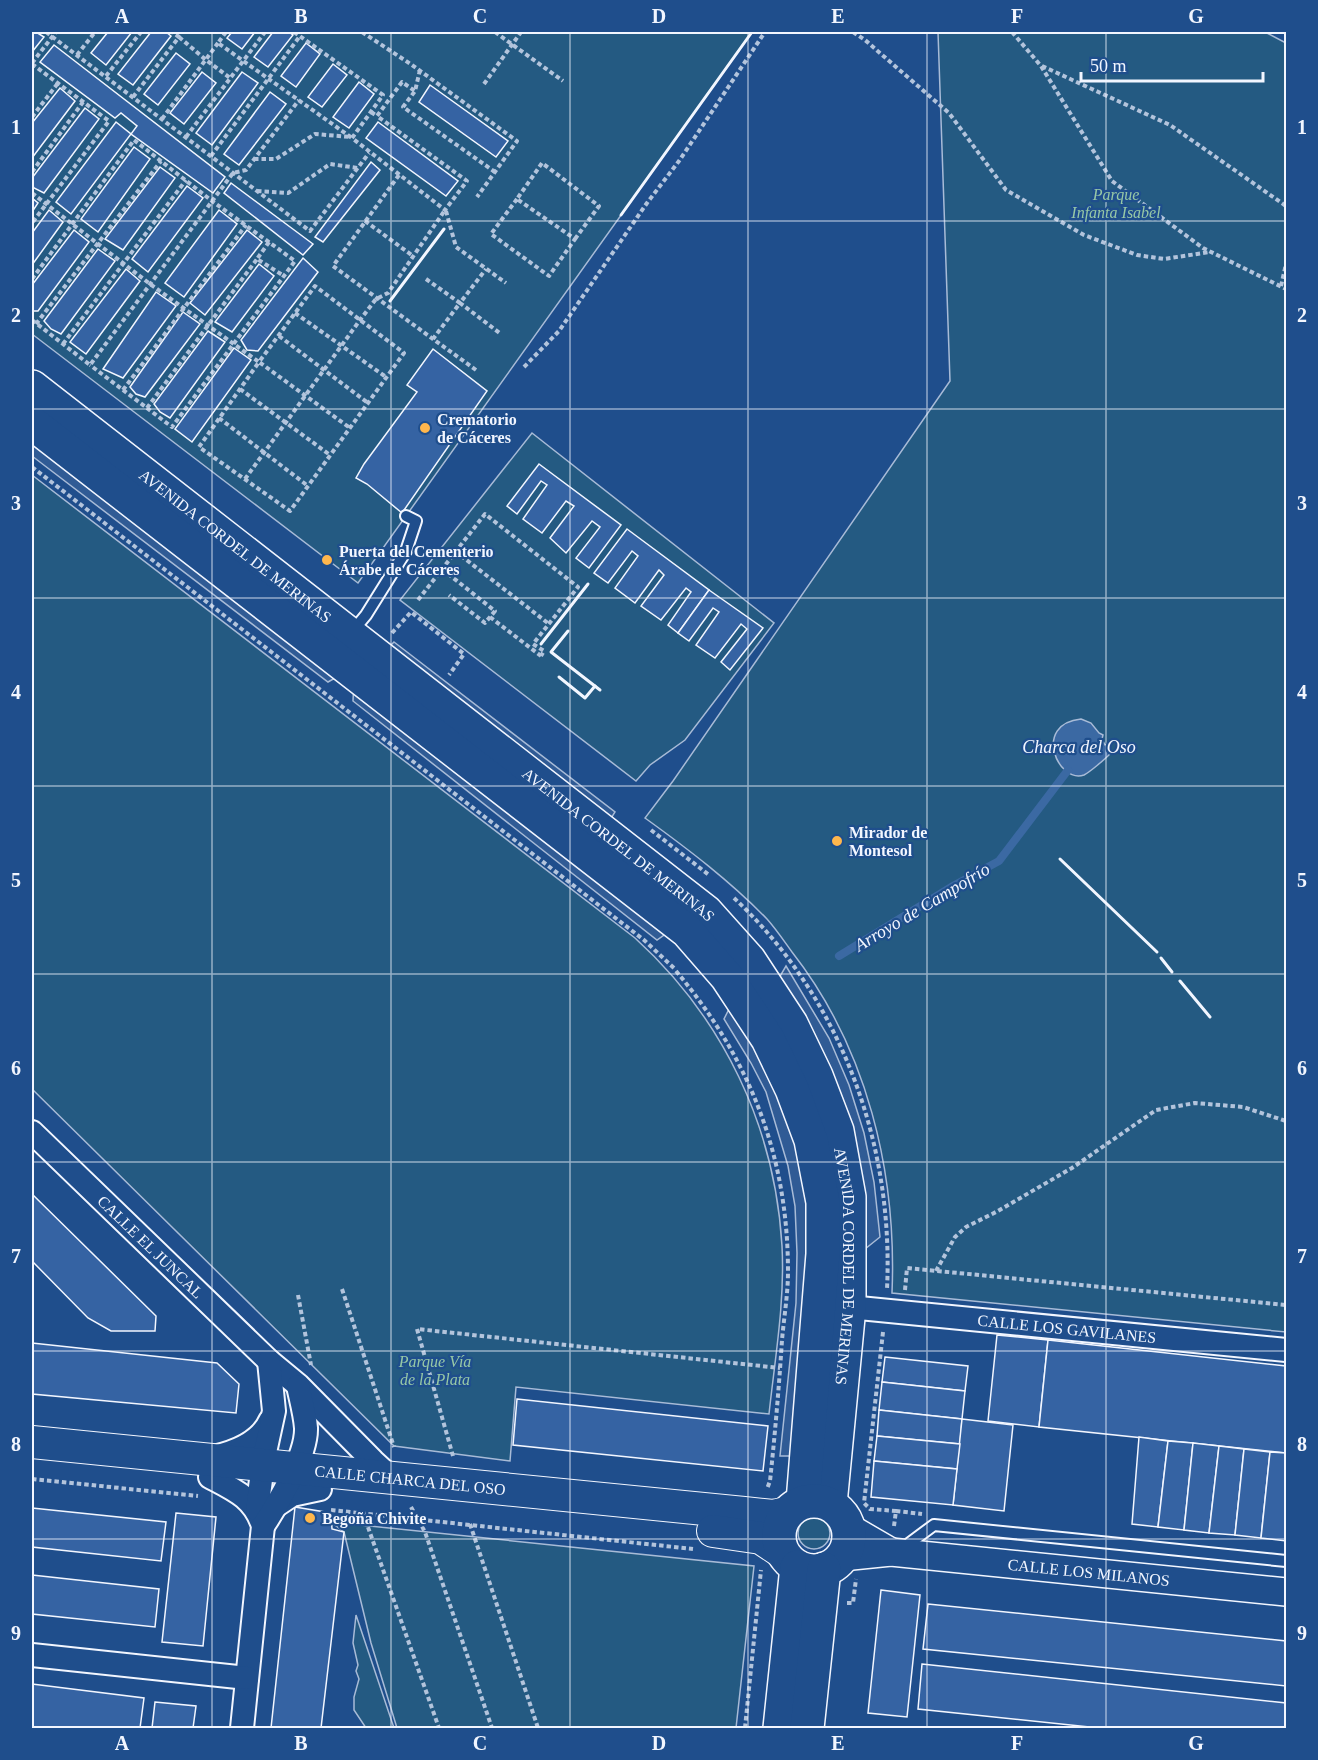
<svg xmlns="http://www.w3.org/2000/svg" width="1318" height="1760" font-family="'Times New Roman',serif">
  <rect width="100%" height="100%" fill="#1f4e8c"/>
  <!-- green -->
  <g fill="#245a82" stroke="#a8bbd7" stroke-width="1.5">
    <path d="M32,32H752L358,583L32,334Z"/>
    <path d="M938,32H1265L1286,43V1332L892,1293C897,1172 867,1048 792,952C784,941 776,929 767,919C730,881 688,849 645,818L673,781L950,381Z"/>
    <path d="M532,433L774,623L685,740L650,765L636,781L400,600Z"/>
    <path d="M32,475L635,938C723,1018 775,1126 782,1246C785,1302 775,1358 769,1414L516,1387L510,1461L394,1446L32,1089Z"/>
    <circle cx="814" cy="1533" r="16"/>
    <path d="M331,1522L754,1566L736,1728H397L371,1643L344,1532Z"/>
    <path d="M356,1615L394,1728H366L354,1710V1697L359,1679L356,1671L358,1665L353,1643Z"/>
  </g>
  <!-- parking -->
  <g fill="#305b95" stroke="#a8bbd7" stroke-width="1.5">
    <path d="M32,432L344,673L328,682L32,456Z"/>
    <path d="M394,642L615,812L610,820L387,649Z"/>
    <path d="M354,681L674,928L657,940L353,701Z"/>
    <path d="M786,966L829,1038L849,1085L864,1133L874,1182L880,1237L860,1253L776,983Z"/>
    <path d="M734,999L782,1083L812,1202L800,1456H780L796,1303L797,1253L795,1206L788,1166L766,1092L751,1063L724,1019Z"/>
  </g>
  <!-- water -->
  <path fill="#3b69a3" stroke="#a8bbd7" stroke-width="1.5" d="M1081,719L1091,723L1099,733L1103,735L1102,739L1105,745L1109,744L1110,754C1105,759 1090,772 1084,775C1058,784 1032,724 1081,719Z"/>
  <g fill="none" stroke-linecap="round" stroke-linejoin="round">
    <!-- stream -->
    <path stroke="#3b69a3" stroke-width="8" d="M839,956L953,886L999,861L1068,770"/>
  </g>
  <!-- building -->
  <g fill="#3563a3" stroke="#f2f6ff" stroke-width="1.5">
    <path d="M32,32H36L44,37L32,52Z"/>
    <path d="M108,32H132L106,65L91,53Z"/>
    <path d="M151,32H166L171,36L133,85L118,74Z"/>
    <path d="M232,32H255L242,49L227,38Z"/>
    <path d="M273,32H289L293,35L268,67L254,57Z"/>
    <path d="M306,43L320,54L296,87L281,76Z"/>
    <path d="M54,45L225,177L213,193L131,134L137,126L121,113L115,118L40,62Z"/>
    <path d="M176,53L190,64L158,105L144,94Z"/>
    <path d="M333,64L347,75L322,107L308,97Z"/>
    <path d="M202,72L216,83L184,124L170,113Z"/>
    <path d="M242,72L258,83L212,145L196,133Z"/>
    <path d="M359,82L374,94L349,128L333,117Z"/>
    <path d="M430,85L508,141L496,157L419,102Z"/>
    <path d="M60,88L75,101L32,158V123Z"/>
    <path d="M270,92L286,104L239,165L224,154Z"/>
    <path d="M85,108L99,119L44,193L34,188L32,185V178Z"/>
    <path d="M116,122L131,134L71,214L56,202Z"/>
    <path d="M378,122L458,181L446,196L366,138Z"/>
    <path d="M134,147L150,159L98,232L81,219Z"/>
    <path d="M371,162L380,170L323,242L315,237Z"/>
    <path d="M160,167L175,178L123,250L105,239Z"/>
    <path d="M231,183L313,244L303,255L224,193Z"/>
    <path d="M187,186L203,198L148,272L132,259Z"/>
    <path d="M32,198L38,203L32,212Z"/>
    <path d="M49,210L63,222L32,265V233Z"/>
    <path d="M219,210L237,224L184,297L165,283Z"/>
    <path d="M74,230L89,242L38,311H32V285Z"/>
    <path d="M247,230L262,242L205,315L190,303Z"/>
    <path d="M98,249L115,261L61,334L51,329L44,321Z"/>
    <path d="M303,258L318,272L258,351L247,350L241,340Z"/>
    <path d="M259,264L274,276L232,332L215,322Z"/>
    <path d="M126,269L140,281L86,354L70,342Z"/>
    <path d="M156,292L176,306L123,378L103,369Z"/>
    <path d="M183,312L200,324L145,397L136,394L130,387Z"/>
    <path d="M208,331L225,342L170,418L160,412L154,404Z"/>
    <path d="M234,348L251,360L192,442L175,429Z"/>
    <path d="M433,349L487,391L402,513L367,484L356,478L364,464L417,392L407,385Z"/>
    <path d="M539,464L621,525L589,568L576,558L600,527L592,521L566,553L550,538L574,506L566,501L542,533L523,519L547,485L541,481L517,514L507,506Z"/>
    <path d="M627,529L709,590L678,633L668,625L691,592L686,588L661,620L641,606L664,575L659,570L635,603L615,588L638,556L632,551L608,583L594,573Z"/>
    <path d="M709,590L763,628L730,670L721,662L747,629L741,624L715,658L696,645L719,612L713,608L689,641L678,633Z"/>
    <path d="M32,1194L156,1316L155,1331H111L88,1318L32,1261Z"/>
    <path d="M997,1335L1048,1340L1039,1427L988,1421Z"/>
    <path d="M1048,1340L1286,1366V1453L1039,1427Z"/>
    <path d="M32,1343L217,1363L239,1384L236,1413L32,1394Z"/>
    <path d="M885,1357L968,1366L965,1391L882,1382Z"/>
    <path d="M882,1382L965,1391L962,1419L879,1410Z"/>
    <path d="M517,1399L768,1426L763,1471L513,1445Z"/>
    <path d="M879,1410L962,1419L960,1444L877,1436Z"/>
    <path d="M962,1419L1013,1425L1004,1511L953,1505Z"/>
    <path d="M877,1436L960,1444L957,1469L874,1461Z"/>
    <path d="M1139,1437L1168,1441L1158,1527L1132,1524Z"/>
    <path d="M1168,1441L1193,1443L1184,1530L1158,1527Z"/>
    <path d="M1193,1443L1219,1446L1209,1533L1184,1530Z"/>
    <path d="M1219,1446L1244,1449L1235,1535L1209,1533Z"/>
    <path d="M1244,1449L1270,1452L1261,1538L1235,1535Z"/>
    <path d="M1270,1452L1286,1453V1541L1261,1538Z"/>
    <path d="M874,1461L957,1469L953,1505L871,1497Z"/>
    <path d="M295,1507L331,1513L332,1529L344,1532L321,1728H271Z"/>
    <path d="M32,1508L166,1522L161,1561L32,1547Z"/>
    <path d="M176,1513L216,1517L203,1646L162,1642Z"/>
    <path d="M32,1575L159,1589L155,1627L32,1614Z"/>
    <path d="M881,1590L920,1595L907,1717L868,1713Z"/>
    <path d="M928,1604L1286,1641V1686L923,1649Z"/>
    <path d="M922,1664L1286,1703V1728H1099L918,1709Z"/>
    <path d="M32,1684L144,1698L140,1728H32Z"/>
    <path d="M155,1702L196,1706L193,1728H152Z"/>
  </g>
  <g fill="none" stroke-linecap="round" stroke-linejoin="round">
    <!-- service casing -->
    <g stroke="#f2f6ff" stroke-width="14">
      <g id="service">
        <path d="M351,633L366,615L406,551L416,521L406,516"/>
        <path d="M903,1548L934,1525L1286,1561"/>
      </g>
    </g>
    <!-- minor casing -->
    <g stroke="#f2f6ff" stroke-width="26">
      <g id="minor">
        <path id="s1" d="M32,1132L269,1361L298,1385L373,1461L385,1472L395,1476"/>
        <path id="s2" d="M849,1307L1286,1350"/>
        <path d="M214,1457C236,1452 260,1443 270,1421"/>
        <path d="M210,1477C235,1490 254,1498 263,1526L242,1728"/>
        <path d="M277,1505L292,1495L320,1489"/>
        <path d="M257,1510L264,1457L274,1411L269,1361"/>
        <path d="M263,1526C278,1504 307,1455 306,1428C305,1414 301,1400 298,1386"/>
        <path d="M32,1655L247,1678"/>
      </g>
    </g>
    <!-- tertiary casing -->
    <g stroke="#f2f6ff" stroke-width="30">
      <g id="tertiary">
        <path d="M848,1527L891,1552"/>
        <path id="s3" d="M842,1557L891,1552L1286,1592"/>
      </g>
    </g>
    <!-- secondary casing -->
    <g stroke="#f2f6ff" stroke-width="34">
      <g id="secondary">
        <path id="s4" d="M32,1442L744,1513L773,1516L787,1513"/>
        <path d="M713,1531L761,1538L782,1552"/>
      </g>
    </g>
    <!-- primary casing -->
    <g stroke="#f2f6ff" stroke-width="36">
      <g id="primary">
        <path id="s5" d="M32,387L706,912L749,960L791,1024L816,1076L837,1131L849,1197V1307L830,1504"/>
        <path d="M32,423L687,931L727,977L768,1039L792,1089L811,1140L823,1202V1254L803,1502"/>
        <circle cx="814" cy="1536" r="35"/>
        <path d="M780,1728L797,1567"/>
        <path d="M807,1728L824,1569"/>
      </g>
    </g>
    <!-- path -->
    <g stroke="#b3c4dc" stroke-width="4" stroke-dasharray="4.5 3" stroke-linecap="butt">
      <path d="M46,32L310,231L369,153"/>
      <path d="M226,32L218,43L352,138"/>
      <path d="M294,32L383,95L352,138L445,210L467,181L377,116"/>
      <path d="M362,32L412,65L517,141L477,197"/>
      <path d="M495,32L563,81"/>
      <path d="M853,32L865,40L949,113L1006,190L1084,235L1137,255L1164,259L1210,252"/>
      <path d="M1012,32L1041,66L1112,181L1203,248L1286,289"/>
      <path d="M179,37L206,60L230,78"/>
      <path d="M77,55L95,32"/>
      <path d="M32,63L56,32"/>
      <path d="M32,64L109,121L32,223"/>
      <path d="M1042,66L1170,125L1286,206"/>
      <path d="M420,70L415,91L403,107L495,172"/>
      <path d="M106,76L141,32"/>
      <path d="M484,84L521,32"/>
      <path d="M133,97L179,37L172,32"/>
      <path d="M371,112L377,116L402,82L415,91"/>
      <path d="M32,117L58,83"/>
      <path d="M162,119L218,43"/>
      <path d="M186,137L265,32"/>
      <path d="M211,156L300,36"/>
      <path d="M254,159H276L315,134L351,137"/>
      <path d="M32,172L83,102"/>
      <path d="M399,175L333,266L433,339"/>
      <path d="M257,191L288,193L330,164L358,168"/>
      <path d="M32,193L150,284L259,362L199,447L290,511L404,353L315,286L259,362L350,428"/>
      <path d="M517,199L491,234L549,276L575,239L517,199L542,163L599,206L575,239"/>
      <path d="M446,211L456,247L506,283"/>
      <path d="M365,221L413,256"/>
      <path d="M269,242L257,259L284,276"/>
      <path d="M32,279L134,140L212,201L295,261L172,427L90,365"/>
      <path d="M426,279L460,303L486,269"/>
      <path d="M1281,286L1286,264"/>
      <path d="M295,313L386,377"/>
      <path d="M32,320L90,365L233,173L246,170L299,100"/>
      <path d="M36,324L161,161"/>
      <path d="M279,336L368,403"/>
      <path d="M63,344L186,180"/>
      <path d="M524,367L559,331L647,203L679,161L765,32"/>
      <path d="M476,370L433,339L460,303L501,334"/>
      <path d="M240,389L330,455"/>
      <path d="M123,390L246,225"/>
      <path d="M147,408L257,259"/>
      <path d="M219,418L308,486"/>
      <path d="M32,467L644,940L676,970"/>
      <path d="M245,479L360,320L376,299L388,293L445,210"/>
      <path d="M455,551L549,624"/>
      <path d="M442,569L495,611L485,623L449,595"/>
      <path d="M418,600L485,514L578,587L533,644L544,651L541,656"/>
      <path d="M490,617L541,656"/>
      <path d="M392,633L411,612L464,654L449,675"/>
      <path d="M651,830L709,875"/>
      <path d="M734,898C841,998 894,1144 887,1289"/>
      <path d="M676,971C750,1059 788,1156 788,1272C788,1294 784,1317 782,1340C779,1387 775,1434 770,1481L767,1489"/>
      <path d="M936,1271L955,1237L966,1227L996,1212L1072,1168L1156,1110L1195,1103L1243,1107L1286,1121"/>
      <path d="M342,1289L394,1447"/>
      <path d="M905,1290L907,1268L1286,1305"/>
      <path d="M298,1295L311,1365"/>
      <path d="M883,1332L864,1503L870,1509L896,1511"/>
      <path d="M453,1456L417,1329L780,1368"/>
      <path d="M32,1479L198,1496"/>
      <path d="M411,1507L425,1532L492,1728"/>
      <path d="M331,1510L693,1549"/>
      <path d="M363,1513L439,1728"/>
      <path d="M470,1524L538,1728"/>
      <path d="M894,1526L896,1511L922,1514"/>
      <path d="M847,1603H853L856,1579"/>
      <path d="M745,1728L761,1570"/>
    </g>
    <!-- service -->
    <use href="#service" stroke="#1f4e8c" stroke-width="10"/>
    <!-- minor -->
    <use href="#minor" stroke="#1f4e8c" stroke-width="22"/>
    <!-- tertiary -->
    <use href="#tertiary" stroke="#1f4e8c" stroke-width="27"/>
    <!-- secondary -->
    <use href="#secondary" stroke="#1f4e8c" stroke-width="32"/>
    <!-- primary -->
    <use href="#primary" stroke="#1f4e8c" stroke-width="33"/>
    <!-- wall -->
    <g stroke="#f2f6ff" stroke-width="3">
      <path d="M621,215L752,32"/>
      <path d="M390,301L444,229"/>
      <path d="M568,631L551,652L600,690"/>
      <path d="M541,644L588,584"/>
      <path d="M559,677L585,698L595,686"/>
      <path d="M1060,859L1157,952"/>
      <path d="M1161,958L1172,972"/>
      <path d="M1180,981L1210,1017"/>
    </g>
  </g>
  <!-- grid -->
  <path fill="none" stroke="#f2f6ff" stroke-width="1.5" stroke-opacity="0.55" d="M212,32V1728M391,32V1728M570,32V1728M748,32V1728M927,32V1728M1106,32V1728M32,221H1286M32,409H1286M32,598H1286M32,786H1286M32,974H1286M32,1162H1286M32,1351H1286M32,1539H1286"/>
  <!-- markers -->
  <g fill="#ffb74d" stroke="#1f4e8c" stroke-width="2">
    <circle cx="425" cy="428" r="6"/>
    <circle cx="327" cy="560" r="6"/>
    <circle cx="837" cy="841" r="6"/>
    <circle cx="310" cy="1518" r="6"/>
  </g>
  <g text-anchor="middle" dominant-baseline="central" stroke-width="4.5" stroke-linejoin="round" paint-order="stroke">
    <!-- park labels -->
    <g font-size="16" font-style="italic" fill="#97c8a6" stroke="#1f4e8c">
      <text x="1116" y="194">Parque<tspan x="1116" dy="18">Infanta Isabel</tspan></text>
      <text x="435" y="1361">Parque Vía<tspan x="435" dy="18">de la Plata</tspan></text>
    </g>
    <!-- poi labels -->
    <g font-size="16" font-weight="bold" fill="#f2f6ff" stroke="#1f4e8c" text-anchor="start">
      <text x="437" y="419">Crematorio<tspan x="437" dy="18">de Cáceres</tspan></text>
      <text x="339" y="551">Puerta del Cementerio<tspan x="339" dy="18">Árabe de Cáceres</tspan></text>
      <text x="849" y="832">Mirador de<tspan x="849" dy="18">Montesol</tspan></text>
      <text x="322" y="1518">Begoña Chivite</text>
    </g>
    <!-- street labels -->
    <g font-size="16" fill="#f2f6ff" stroke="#1f4e8c">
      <text stroke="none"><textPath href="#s5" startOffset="258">AVENIDA CORDEL DE MERINAS</textPath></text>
      <text stroke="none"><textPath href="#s5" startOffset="744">AVENIDA CORDEL DE MERINAS</textPath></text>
      <text stroke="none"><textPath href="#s1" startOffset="165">CALLE EL JUNCAL</textPath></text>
      <text stroke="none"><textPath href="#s5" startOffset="1248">AVENIDA CORDEL DE MERINAS</textPath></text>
      <text stroke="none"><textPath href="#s2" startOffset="219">CALLE LOS GAVILANES</textPath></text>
      <text stroke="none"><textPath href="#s4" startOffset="380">CALLE CHARCA DEL OSO</textPath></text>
      <text stroke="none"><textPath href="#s3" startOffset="248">CALLE LOS MILANOS</textPath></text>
    </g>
    <!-- water labels -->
    <g font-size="18" font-style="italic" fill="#f2f6ff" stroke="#1f4e8c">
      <text x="1079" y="747">Charca del Oso</text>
      <text transform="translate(922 907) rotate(-31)">Arroyo de Campofrío</text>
    </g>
  </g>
  <!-- border -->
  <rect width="1318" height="1760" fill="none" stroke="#1f4e8c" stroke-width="66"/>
  <!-- scale -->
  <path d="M1081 72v9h182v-9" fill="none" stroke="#f2f6ff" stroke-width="3"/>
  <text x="1090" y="72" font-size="18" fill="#f2f6ff" stroke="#1f4e8c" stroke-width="4.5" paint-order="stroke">50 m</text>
  <rect x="33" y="33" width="1252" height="1694" fill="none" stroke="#f2f6ff" stroke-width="2"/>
  <g font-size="20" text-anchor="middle" font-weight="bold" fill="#f2f6ff">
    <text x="122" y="23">A</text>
    <text x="301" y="23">B</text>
    <text x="480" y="23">C</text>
    <text x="659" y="23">D</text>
    <text x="838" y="23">E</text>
    <text x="1017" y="23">F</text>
    <text x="1196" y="23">G</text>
    <text x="16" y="134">1</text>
    <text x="1302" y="134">1</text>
    <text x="16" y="322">2</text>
    <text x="1302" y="322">2</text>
    <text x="16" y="510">3</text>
    <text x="1302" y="510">3</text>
    <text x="16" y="699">4</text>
    <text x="1302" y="699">4</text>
    <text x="16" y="887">5</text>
    <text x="1302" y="887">5</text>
    <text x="16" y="1075">6</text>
    <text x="1302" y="1075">6</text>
    <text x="16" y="1263">7</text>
    <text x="1302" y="1263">7</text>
    <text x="16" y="1451">8</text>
    <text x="1302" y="1451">8</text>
    <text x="16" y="1640">9</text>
    <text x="1302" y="1640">9</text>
    <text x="122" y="1750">A</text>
    <text x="301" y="1750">B</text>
    <text x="480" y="1750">C</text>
    <text x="659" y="1750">D</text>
    <text x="838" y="1750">E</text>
    <text x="1017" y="1750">F</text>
    <text x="1196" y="1750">G</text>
  </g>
</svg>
